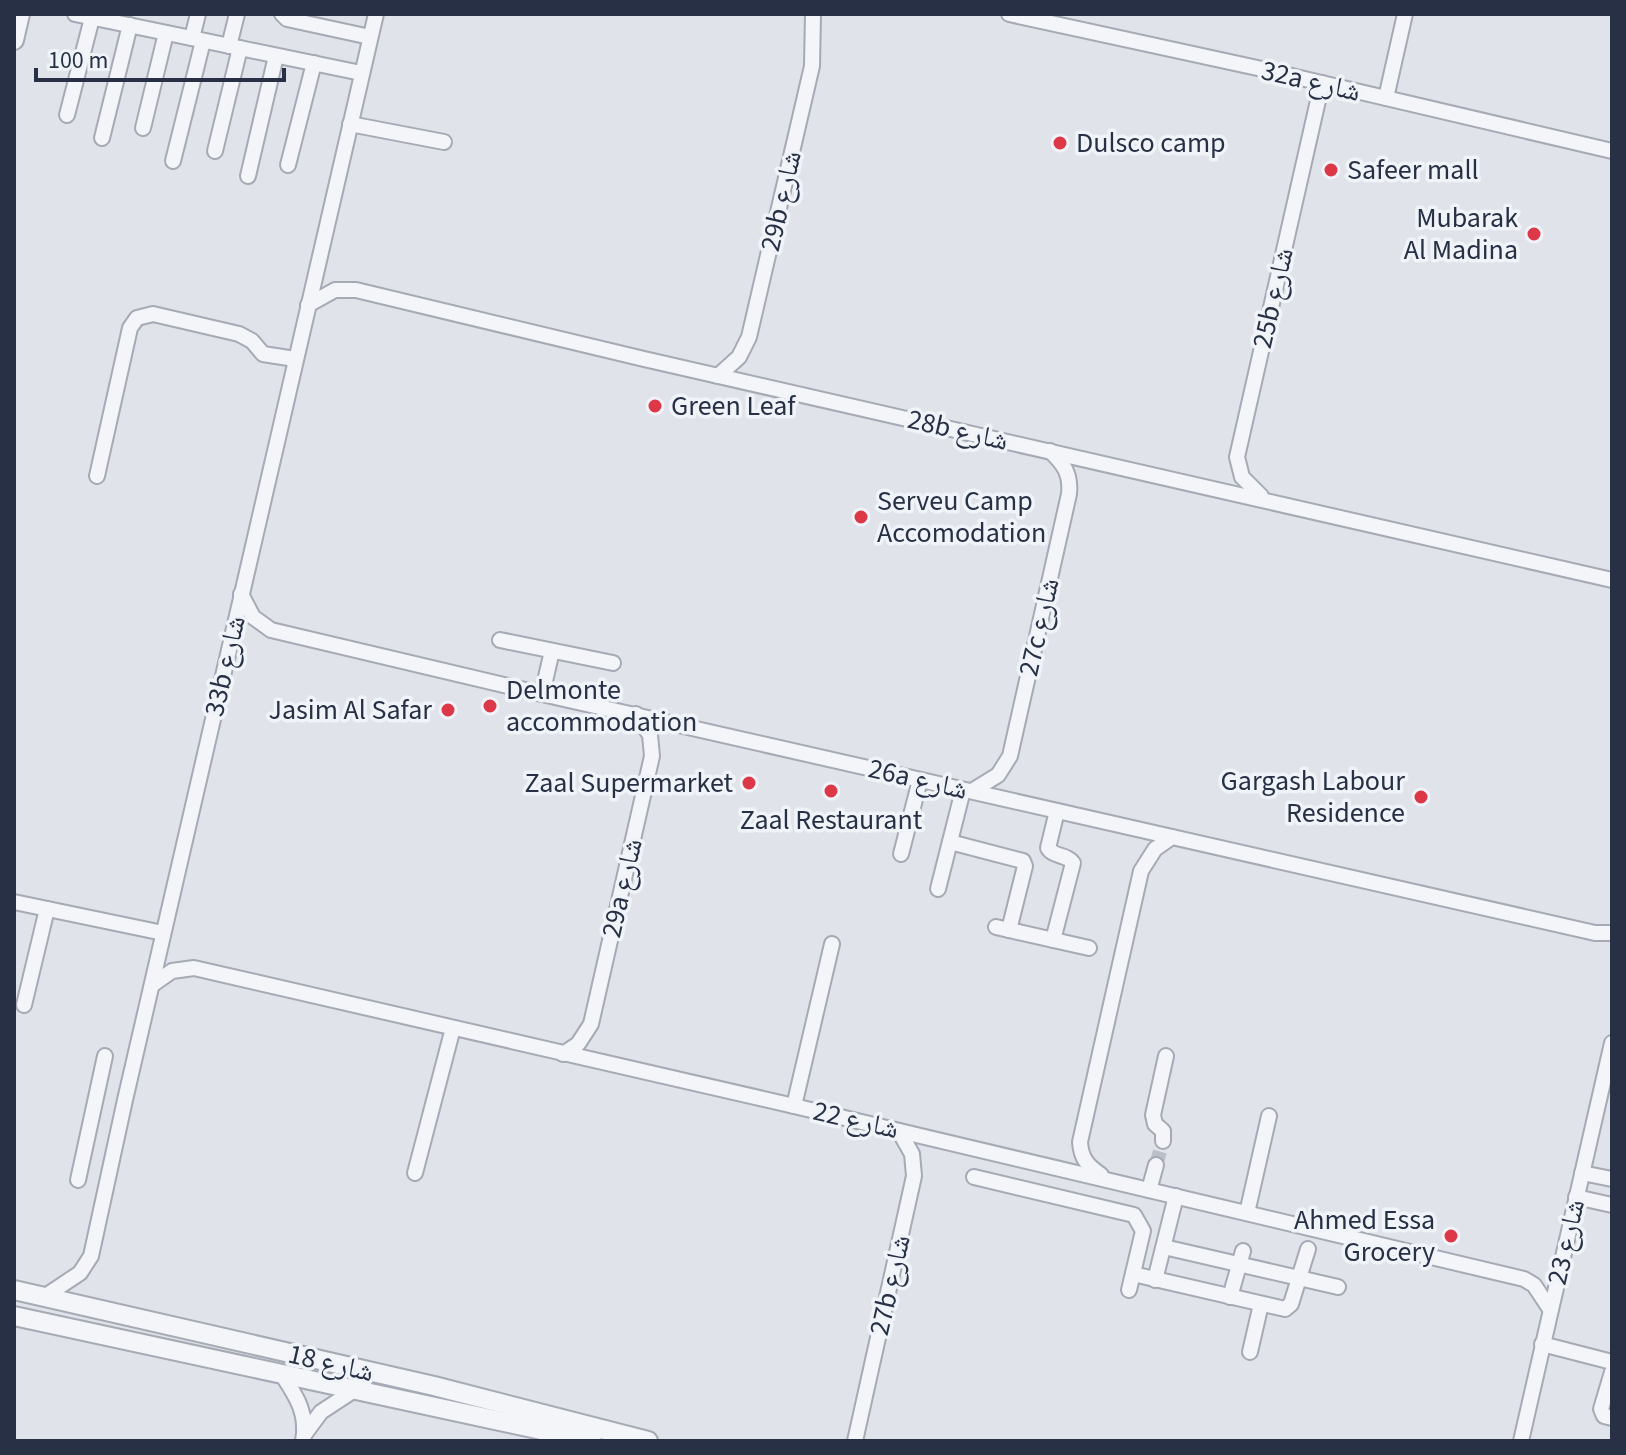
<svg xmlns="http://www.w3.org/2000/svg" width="1626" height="1455" font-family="'Source Sans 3','Noto Naskh Arabic',sans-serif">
  <rect width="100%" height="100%" fill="#e0e3ea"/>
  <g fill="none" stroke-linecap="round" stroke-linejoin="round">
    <!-- minor-tunnel -->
    <path stroke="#bbbfc9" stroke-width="14" stroke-dasharray="14 7" stroke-linecap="butt" d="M1156,1165L1163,1141"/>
    <!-- minor casing -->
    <g stroke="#a5aab5" stroke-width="18">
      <g id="minor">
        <path d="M75,14L361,73"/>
        <path d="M282,14L287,19L370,37"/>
        <path d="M1009,14L1262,69L1612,151"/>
        <path d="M192,38L198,14"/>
        <path d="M229,46L237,14"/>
        <path d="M1386,98L1405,14"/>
        <path d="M67,115L92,18"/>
        <path d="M350,124L444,142"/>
        <path d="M143,128L166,33"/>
        <path d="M102,138L130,25"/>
        <path d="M215,151L240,48"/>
        <path d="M173,161L203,41"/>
        <path d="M288,165L314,63"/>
        <path d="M248,176L276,56"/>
        <path d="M308,305L335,290H356L644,359L1612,580"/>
        <path d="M718,376L739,357L749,337L812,66L813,14"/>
        <path d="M97,476L130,328L137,318L153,314L239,334L252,341L263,354L295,359"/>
        <path d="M1261,496L1242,477L1237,457L1322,83"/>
        <path d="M241,594L253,617L271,630L542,694L1595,933H1612"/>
        <path d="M500,640L613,663"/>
        <path d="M542,694L552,651"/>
        <path d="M972,791L998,775L1010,756L1069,494C1071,474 1064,464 1050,451"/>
        <path d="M950,842L1023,861L1025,866L1009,930"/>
        <path d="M901,854L920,780"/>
        <path d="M938,889L963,790"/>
        <path d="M14,902L163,933"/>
        <path d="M996,927L1089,948"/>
        <path d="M1053,940L1073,863C1067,854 1053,857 1048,848L1057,811"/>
        <path d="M152,985L172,971L194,968L794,1106L1524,1279L1534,1285L1550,1309"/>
        <path d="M24,1005L47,909"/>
        <path d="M563,1054L578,1044L591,1024L652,756L650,735L636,714"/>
        <path d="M794,1106L832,944"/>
        <path d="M1163,1141V1131L1155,1124L1153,1115L1166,1056"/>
        <path d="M415,1173L453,1028"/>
        <path d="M1582,1173L1612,1179"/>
        <path d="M1101,1175C1088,1166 1081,1159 1080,1142L1141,871L1155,849L1172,837"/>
        <path d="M974,1177L1134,1215L1143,1231L1129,1290"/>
        <path d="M78,1180L105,1056"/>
        <path d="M1149,1190L1156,1165"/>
        <path d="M1576,1197L1612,1205"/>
        <path d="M1247,1213L1269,1116"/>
        <path d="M1164,1247L1338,1287"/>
        <path d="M1133,1274L1285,1309L1291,1304L1308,1249"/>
        <path d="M1155,1280L1176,1196"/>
        <path d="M44,1297L80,1273L91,1256L125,1100L376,14"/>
        <path d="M1230,1297L1243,1251"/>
        <path d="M1542,1344L1612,1362"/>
        <path d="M1250,1352L1261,1304"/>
        <path d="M1612,1372L1601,1409L1604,1416L1612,1418"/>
        <path d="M283,1376C297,1397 308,1415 303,1441"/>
        <path d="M304,1435L321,1412L353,1391"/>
        <path d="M855,1441L914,1176L912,1154L899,1131"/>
        <path d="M1521,1441L1612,1043"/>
      </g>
    </g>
    <!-- tertiary casing -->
    <g stroke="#a5aab5" stroke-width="22">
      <g id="tertiary">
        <path d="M14,40L20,14"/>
        <path d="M14,1290L434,1386L648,1441"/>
        <path d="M14,1316L592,1441"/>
      </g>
    </g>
    <!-- minor -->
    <use href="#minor" stroke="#f3f5f8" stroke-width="14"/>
    <!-- tertiary -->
    <use href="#tertiary" stroke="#f3f5f8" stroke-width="18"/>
  </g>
  <!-- markers -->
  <g fill="#dd3848" stroke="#f0f3f8" stroke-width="3">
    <circle cx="1060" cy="143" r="8"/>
    <circle cx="1331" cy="170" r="8"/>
    <circle cx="1534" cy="234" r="8"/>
    <circle cx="655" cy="406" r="8"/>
    <circle cx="861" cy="517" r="8"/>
    <circle cx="490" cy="706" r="8"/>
    <circle cx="448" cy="710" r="8"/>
    <circle cx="749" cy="783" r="8"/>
    <circle cx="831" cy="791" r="8"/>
    <circle cx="1421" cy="797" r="8"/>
    <circle cx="1451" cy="1236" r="8"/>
  </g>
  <g text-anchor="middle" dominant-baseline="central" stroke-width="7" stroke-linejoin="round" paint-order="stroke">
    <!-- street labels -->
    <g font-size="28" fill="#273044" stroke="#f0f3f8">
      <text transform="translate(1311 81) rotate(13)">32a شارع</text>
      <text transform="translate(781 201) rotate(-77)">29b شارع</text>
      <text transform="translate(1273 298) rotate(-77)">25b شارع</text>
      <text transform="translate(958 430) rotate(13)">28b شارع</text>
      <text transform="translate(1039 627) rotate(-77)">27c شارع</text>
      <text transform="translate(225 666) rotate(-77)">33b شارع</text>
      <text transform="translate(918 779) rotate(13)">26a شارع</text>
      <text transform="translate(622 888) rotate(-77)">29a شارع</text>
      <text transform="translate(856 1120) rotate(13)">شارع 22</text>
      <text transform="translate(1566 1242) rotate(-77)">شارع 23</text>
      <text transform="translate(890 1285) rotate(-77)">27b شارع</text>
      <text transform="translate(331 1363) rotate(13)">شارع 18</text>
    </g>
    <!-- poi labels -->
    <g font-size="28" fill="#273044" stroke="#f0f3f8" text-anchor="start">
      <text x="1076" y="143">Dulsco camp</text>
      <text x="1347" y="170">Safeer mall</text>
      <text x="1518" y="218" text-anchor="end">Mubarak<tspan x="1518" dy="32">Al Madina</tspan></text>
      <text x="671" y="406">Green Leaf</text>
      <text x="877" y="501">Serveu Camp<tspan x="877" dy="32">Accomodation</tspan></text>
      <text x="506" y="690">Delmonte<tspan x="506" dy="32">accommodation</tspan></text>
      <text x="432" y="710" text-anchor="end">Jasim Al Safar</text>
      <text x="1405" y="781" text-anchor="end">Gargash Labour<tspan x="1405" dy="32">Residence</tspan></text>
      <text x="733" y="783" text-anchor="end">Zaal Supermarket</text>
      <text x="831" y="820" text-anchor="middle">Zaal Restaurant</text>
      <text x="1435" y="1220" text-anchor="end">Ahmed Essa<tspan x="1435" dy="32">Grocery</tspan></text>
    </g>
  </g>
  <!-- border -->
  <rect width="1626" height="1455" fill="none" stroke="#273044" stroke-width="32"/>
  <!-- scale -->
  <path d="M36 68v12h248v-12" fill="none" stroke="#273044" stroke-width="4"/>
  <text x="48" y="68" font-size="24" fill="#273044" stroke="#f0f3f8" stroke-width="6" paint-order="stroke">100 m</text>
</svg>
